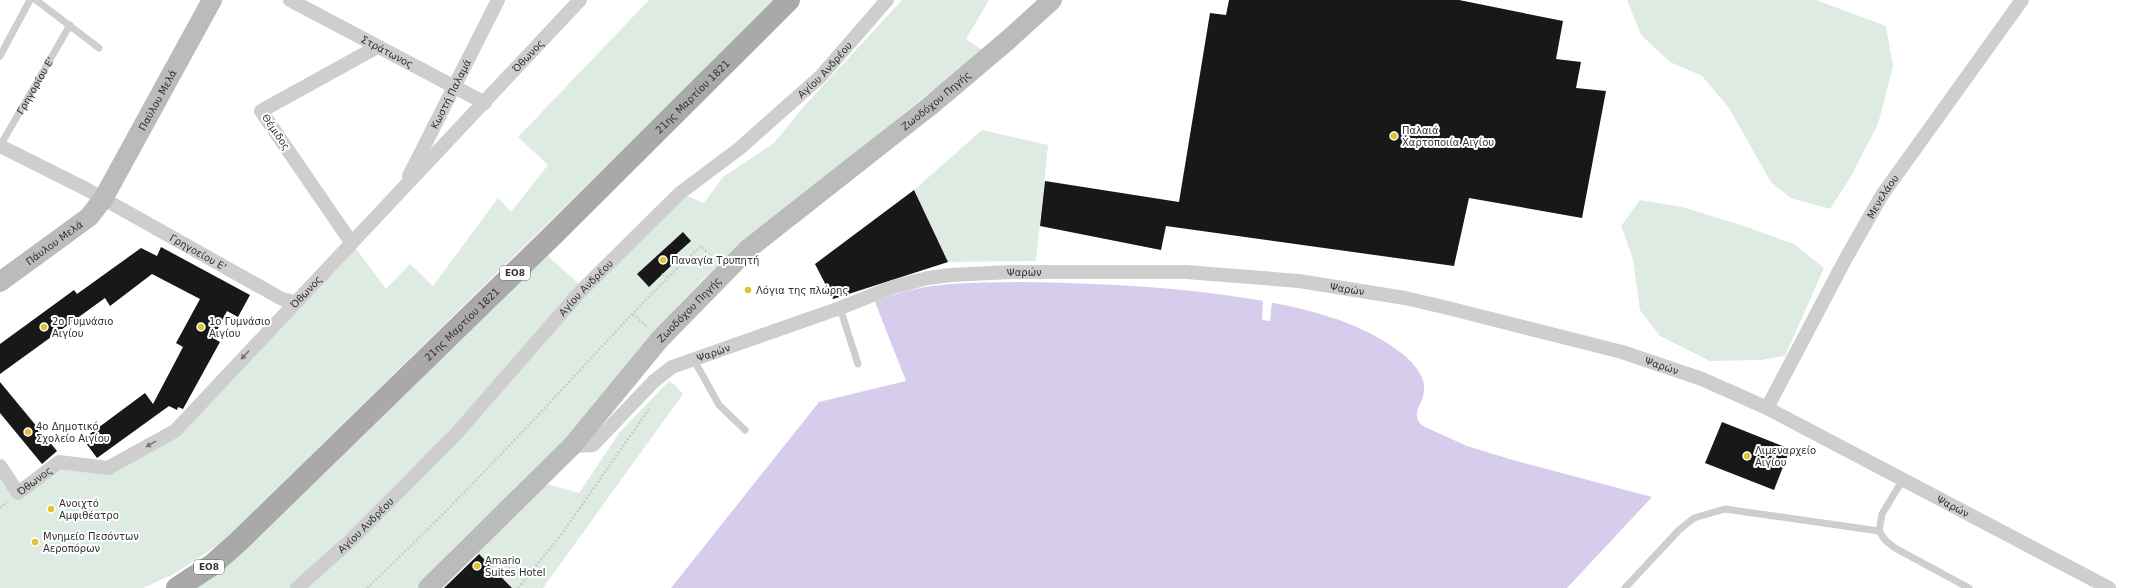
<svg xmlns="http://www.w3.org/2000/svg" width="2132" height="588" font-family="'DejaVu Sans',sans-serif">
  <rect width="100%" height="100%" fill="#fff"/>
  <!-- green -->
  <g fill="#ddebe2">
    <path d="M649,0H773L653,120L221,543L174,574L143,588H0V466L18,493L59,462L108,468L174,431L351,242L386,289L410,264L433,286L498,198L511,212L548,165L518,137Z"/>
    <path d="M902,0H989L966,39L982,50L753,235L703,279L649,337L568,438L419,588H188L272,505L548,256L589,293L687,196L704,203L723,177L774,143L807,103Z"/>
    <path d="M1627,0H1816L1886,26L1893,67L1878,124L1850,178L1830,209L1791,198L1771,182L1729,108L1702,76L1670,62L1641,35Z"/>
    <path d="M982,130L1048,145L1036,261L948,262L914,190Z"/>
    <path d="M1640,200L1682,207L1741,225L1794,244L1824,268L1785,356L1761,360L1710,361L1660,336L1640,310L1633,259L1621,226Z"/>
    <path d="M669,381L676,386L683,394L543,588H508L510,585L476,552L547,484L579,493L619,433Z"/>
  </g>
  <!-- water -->
  <path fill="#d6cdec" d="M1022,282C1101,283 1180,287 1258,300C1309,309 1363,322 1404,355C1414,364 1426,377 1424,391C1423,405 1409,414 1423,426L1467,446L1513,460L1652,497L1567,588H671L819,402L906,381L875,302C921,281 972,283 1022,282Z"/>
  <!-- pier -->
  <path fill="#fff" d="M1263,301L1272,302L1270,321L1262,320Z"/>
  <!-- building -->
  <g fill="#181818">
    <path d="M1229,0H1459L1563,21L1556,59L1581,62L1576,88L1606,91L1582,218L1469,198L1454,266L1166,226L1161,250L1040,226L1045,181L1179,202L1210,13L1226,15Z"/>
    <path d="M914,190L948,262L833,299L815,264Z"/>
    <path d="M683,232L691,241L672,258L675,262L649,287L637,274Z"/>
    <path d="M161,247L250,295L238,317L227,311L213,338L220,342L183,409L178,407L177,410L169,406L97,458L83,439L145,393L153,404L183,347L176,343L200,299L152,274L110,306L105,298L0,374V344L74,290L77,294L141,248L157,256Z"/>
    <path d="M0,382L57,451L42,464L0,413Z"/>
    <path d="M1722,422L1790,449L1774,490L1705,463Z"/>
    <path d="M479,554L512,588H444Z"/>
  </g>
  <g fill="none" stroke-linecap="round" stroke-linejoin="round">
    <!-- path -->
    <g stroke="#cbcbcb" stroke-width="2.5" stroke-dasharray="2 2" stroke-linecap="butt">
      <path d="M662,274L667,277"/>
      <path d="M633,314L648,328"/>
      <path d="M0,508L7,502"/>
      <path d="M367,588C437,522 503,453 568,383C612,336 654,289 701,246L714,260"/>
      <path d="M518,588L561,535L649,409"/>
    </g>
    <!-- lane -->
    <g stroke="#cecece" stroke-width="7">
      <path d="M36,0L99,48"/>
      <path d="M0,56L30,0"/>
      <path id="s1" d="M0,146L70,25"/>
      <path d="M840,308L858,364"/>
      <path d="M694,360L719,405L745,430"/>
      <path d="M1902,481L1882,514L1879,531L1885,540L1895,548L1969,588"/>
      <path d="M1625,588L1679,530L1694,518L1725,509L1879,531"/>
    </g>
    <!-- street -->
    <g stroke="#cecece" stroke-width="14">
      <path id="s2" d="M290,0L485,103"/>
      <path id="s3" d="M0,146L86,189L282,299L294,302"/>
      <path id="s4" d="M409,176L498,0"/>
      <path d="M351,242L261,111L377,47"/>
      <path id="s5" d="M1767,408L1846,258L1882,195L2022,0"/>
      <path id="s6" d="M572,446L593,445L654,381L672,367L840,308L893,287L928,278L951,275L1011,272H1186L1299,281L1405,298L1448,308L1622,352L1702,379L1767,408L2109,588"/>
      <path id="s7" d="M0,466L18,493L59,462L108,468L175,431L580,0"/>
      <path id="s8" d="M297,588L351,540L456,434L579,293L680,193L740,148L820,77L887,0"/>
    </g>
    <!-- secondary -->
    <g stroke="#bbb" stroke-width="20">
      <path id="s9" d="M0,282L89,217L103,199L212,0"/>
      <path id="s10" d="M428,588L572,446L660,339L748,249L930,106L1008,40L1052,0"/>
    </g>
    <!-- primary -->
    <path stroke="#a9a9a9" stroke-width="22" id="s11" d="M177,588L212,565L238,542L550,238L789,0"/>
  </g>
  <!-- one-way arrows -->
  <defs><path id="oneway-solid" d="M-6-.8H1V-3.2L6.5 0L1 3.2V.8H-6Z"/></defs>
  <g fill="#787878">
    <use href="#oneway-solid" transform="translate(245 355) rotate(133)"/>
    <use href="#oneway-solid" transform="translate(151 444) rotate(151)"/>
  </g>
  <!-- markers -->
  <g fill="#e1c33b" stroke="#fff" stroke-width="1.5">
    <circle cx="1394" cy="136" r="4"/>
    <circle cx="663" cy="260" r="4"/>
    <circle cx="748" cy="290" r="4"/>
    <circle cx="44" cy="327" r="4"/>
    <circle cx="201" cy="327" r="4"/>
    <circle cx="28" cy="432" r="4"/>
    <circle cx="1747" cy="456" r="4"/>
    <circle cx="51" cy="509" r="4"/>
    <circle cx="35" cy="542" r="4"/>
    <circle cx="477" cy="566" r="4"/>
  </g>
  <g text-anchor="middle" dominant-baseline="central" stroke-width="4" stroke-linejoin="round" paint-order="stroke">
    <!-- shield labels -->
    <g fill="#fff" stroke="#6f6f6f" stroke-width="1">
      <rect x="500" y="266" width="30" height="14" rx="3"/>
      <rect x="194" y="560" width="30" height="14" rx="3"/>
    </g>
    <g font-size="9" font-weight="bold" fill="#313131">
      <text x="515" y="273">ΕΟ8</text>
      <text x="209" y="567">ΕΟ8</text>
    </g>
    <!-- street labels -->
    <g font-size="10" fill="#313131" stroke="#fff">
      <text stroke="none"><textPath href="#s2" startOffset="110">Στράτωνος</textPath></text>
      <text stroke="none"><textPath href="#s7" startOffset="725">Όθωνος</textPath></text>
      <text stroke="none"><textPath href="#s8" startOffset="741">Αγίου Ανδρέου</textPath></text>
      <text stroke="none"><textPath href="#s1" startOffset="70">Γρηγορίου Ε'</textPath></text>
      <text stroke="none"><textPath href="#s4" startOffset="92">Κωστή Παλαμά</textPath></text>
      <text stroke="none"><textPath href="#s11" startOffset="713">21ης Μαρτίου 1821</textPath></text>
      <text stroke="none"><textPath href="#s9" startOffset="246">Παύλου Μελά</textPath></text>
      <text stroke="none"><textPath href="#s10" startOffset="706">Ζωοδόχου Πηγής</textPath></text>
      <text transform="translate(276 132) rotate(56)">Θέμιδος</text>
      <text stroke="none"><textPath href="#s5" startOffset="241">Μενελάου</textPath></text>
      <text stroke="none"><textPath href="#s9" startOffset="67">Πάυλου Μελά</textPath></text>
      <text stroke="none"><textPath href="#s3" startOffset="225">Γρηγοείου Ε'</textPath></text>
      <text stroke="none"><textPath href="#s6" startOffset="500">Ψαρών</textPath></text>
      <text stroke="none"><textPath href="#s8" startOffset="417">Αγίου Ανδρέου</textPath></text>
      <text stroke="none"><textPath href="#s6" startOffset="824">Ψαρών</textPath></text>
      <text stroke="none"><textPath href="#s7" startOffset="401">Όθωνος</textPath></text>
      <text stroke="none"><textPath href="#s10" startOffset="382">Ζωοδόχου Πηγής</textPath></text>
      <text stroke="none"><textPath href="#s11" startOffset="389">21ης Μαρτίου 1821</textPath></text>
      <text stroke="none"><textPath href="#s6" startOffset="176">Ψαρών</textPath></text>
      <text stroke="none"><textPath href="#s6" startOffset="1148">Ψαρών</textPath></text>
      <text stroke="none"><textPath href="#s7" startOffset="53">Όθωνος</textPath></text>
      <text stroke="none"><textPath href="#s6" startOffset="1472">Ψαρών</textPath></text>
      <text stroke="none"><textPath href="#s8" startOffset="93">Αγίου Ανδρέου</textPath></text>
    </g>
    <!-- poi labels -->
    <g font-size="10" fill="#313131" stroke="#fff" text-anchor="start">
      <text x="1402" y="130">Παλαιά<tspan x="1402" dy="12">Χαρτοποιία Αιγίου</tspan></text>
      <text x="671" y="260">Παναγία Τρυπητή</text>
      <text x="756" y="290">Λόγια της πλώρης</text>
      <text x="52" y="321">2ο Γυμνάσιο<tspan x="52" dy="12">Αιγίου</tspan></text>
      <text x="209" y="321">1ο Γυμνάσιο<tspan x="209" dy="12">Αιγίου</tspan></text>
      <text x="36" y="426">4ο Δημοτικό<tspan x="36" dy="12">Σχολείο Αιγίου</tspan></text>
      <text x="1755" y="450">Λιμεναρχείο<tspan x="1755" dy="12">Αιγίου</tspan></text>
      <text x="59" y="503">Aνοιχτό<tspan x="59" dy="12">Aμφιθέατρο</tspan></text>
      <text x="43" y="536">Μνημείο Πεσόντων<tspan x="43" dy="12">Αεροπόρων</tspan></text>
      <text x="485" y="560">Amario<tspan x="485" dy="12">Suites Hotel</tspan></text>
    </g>
  </g>
</svg>
